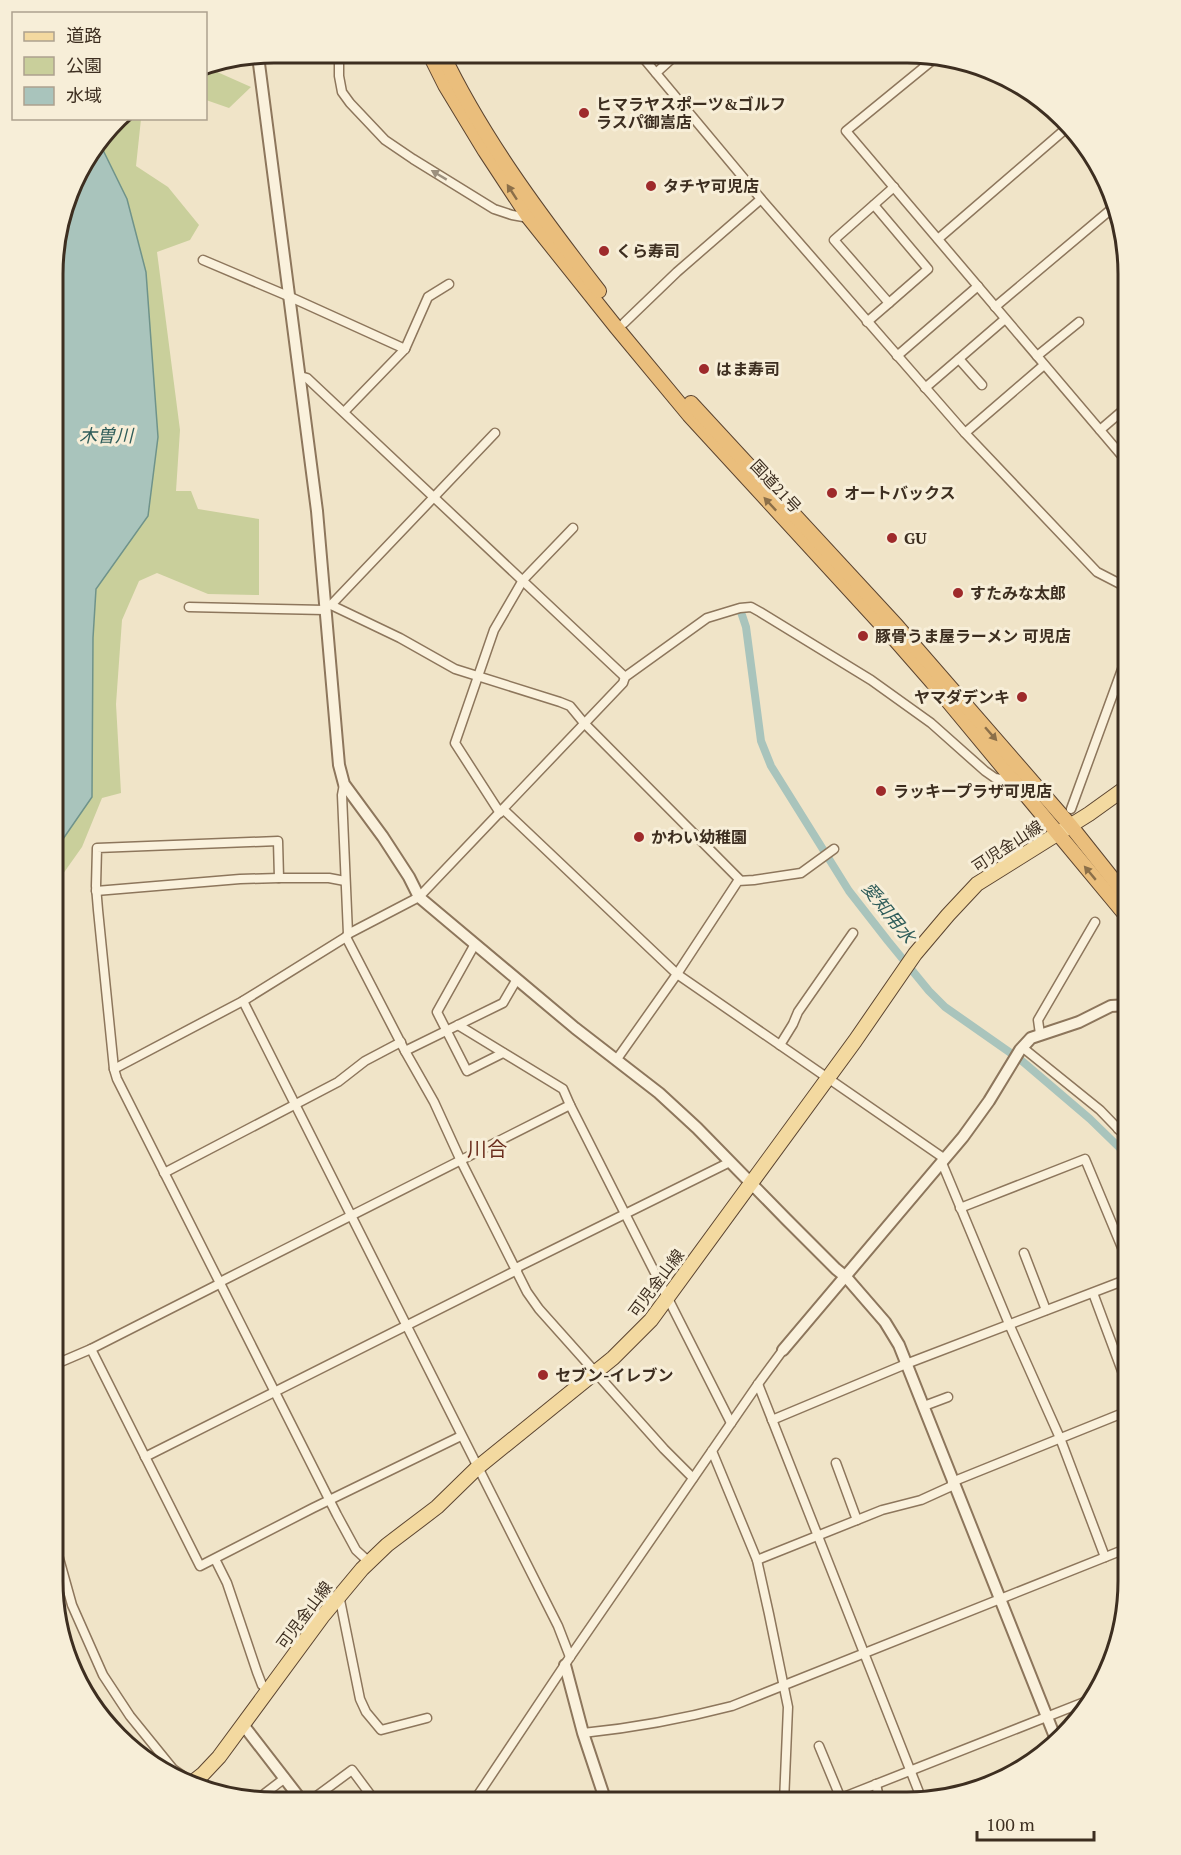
<svg xmlns="http://www.w3.org/2000/svg" width="1181" height="1855" font-family="'PT Serif','Noto Sans JP',serif">
  <rect width="100%" height="100%" fill="#f0e4c8"/>
  <!-- green -->
  <g fill="#c9cf9b">
    <path d="M206,67L251,87L229,108L206,100Z"/>
    <path d="M119,119H141L136,166L168,187L199,225L190,240L157,252L180,430L176,491H191L198,509L259,519V595L208,594L157,573L139,581L122,620L116,704L121,793L102,798L82,847L53,888L54,852L92,797L93,638L96,589L148,516L127,199L100,144Z"/>
  </g>
  <!-- water -->
  <path fill="#a9c4bc" stroke="#6f938a" stroke-width="1.5" d="M100,144L127,199L146,272L158,437L148,516L96,589L93,638L92,797L54,852V245L76,176Z"/>
  <g fill="none" stroke-linecap="round" stroke-linejoin="round">
    <!-- canal -->
    <path stroke="#a9c4bc" stroke-width="8" d="M741,612L746,627L761,741L771,766L849,891L888,941L929,991L945,1007L1022,1061L1090,1119L1128,1156"/>
    <!-- minor casing -->
    <g stroke="#8d765c" stroke-width="11">
      <g id="minor">
        <path d="M640,54L761,199L965,433L1097,572L1128,588"/>
        <path d="M339,55V76L342,92L350,103L385,140L413,159L494,209L512,215L529,218"/>
        <path d="M939,55L846,131L1128,463"/>
        <path d="M656,73L677,54"/>
        <path d="M874,205L928,269L889,303"/>
        <path d="M938,239L1069,126"/>
        <path d="M203,260L288,296L405,349"/>
        <path d="M995,307L1115,206"/>
        <path d="M867,322L889,303L834,240L894,187"/>
        <path d="M624,323L677,272L761,199"/>
        <path d="M897,356L978,286"/>
        <path d="M1037,356L1079,322"/>
        <path d="M959,359L982,385"/>
        <path d="M300,376L307,378L625,677"/>
        <path d="M925,388L1005,319"/>
        <path d="M344,412L405,349L428,297L449,284"/>
        <path d="M1100,430L1128,406"/>
        <path d="M965,433L1044,365"/>
        <path d="M325,605H331L400,638L455,669L560,702L570,706L584,723L739,879L738,881"/>
        <path d="M331,605L495,433"/>
        <path d="M189,607L325,610"/>
        <path d="M344,784L342,795L348,934"/>
        <path d="M503,809L677,974L945,1159"/>
        <path d="M1071,809L1128,653"/>
        <path d="M500,813L455,743L494,630L523,580L573,528"/>
        <path d="M345,881L329,878H279L278,841L97,848L96,886L98,910L114,1069L117,1079L337,1515L356,1550L369,1562"/>
        <path d="M96,891L240,879L279,878"/>
        <path d="M346,937L405,1051L434,1102L461,1161L527,1292L539,1309L664,1449L693,1478"/>
        <path d="M475,944L437,1012L467,1071L503,1053"/>
        <path d="M243,1001L558,1626L570,1657"/>
        <path d="M458,1025L563,1089L570,1105"/>
        <path d="M1040,1034L1038,1020L1095,922"/>
        <path d="M780,1045L793,1024L798,1012L853,933"/>
        <path d="M1022,1047L1100,1110L1128,1139"/>
        <path d="M405,1051L503,1003L517,979"/>
        <path d="M617,1059L677,974L738,881L754,880L801,873L834,849"/>
        <path d="M114,1069L243,1001L346,937L348,934L419,897L623,683L625,677L707,618L740,608L751,607L760,612L871,680L931,723L985,771L995,778L1014,781"/>
        <path d="M1118,1129L1128,1119"/>
        <path d="M942,1163L1009,1324L1060,1438L1105,1557"/>
        <path d="M164,1173L338,1082L365,1061L401,1042"/>
        <path d="M960,1208L1085,1159L1128,1262"/>
        <path d="M1024,1253L1046,1310"/>
        <path d="M516,1268L730,1162"/>
        <path d="M220,1282L570,1105L731,1423"/>
        <path d="M1093,1293L1128,1387"/>
        <path d="M91,1349L200,1566L313,1508L461,1436"/>
        <path d="M758,1384L922,1800"/>
        <path d="M53,1386L56,1364L91,1349L221,1283"/>
        <path d="M924,1406L948,1397"/>
        <path d="M772,1420L906,1364L1128,1279"/>
        <path d="M712,1451L757,1560L769,1614L788,1707L784,1802"/>
        <path d="M145,1457L517,1270"/>
        <path d="M836,1463L857,1520"/>
        <path d="M952,1482L1128,1411"/>
        <path d="M53,1537L72,1605L103,1675L130,1716L173,1769L193,1783"/>
        <path d="M215,1559L227,1583L257,1672L262,1685L269,1690"/>
        <path d="M757,1560L882,1510L921,1500L954,1485"/>
        <path d="M339,1595L360,1699L366,1712L381,1730L427,1718"/>
        <path d="M583,1733C633,1728 682,1719 732,1706L1128,1548"/>
        <path d="M819,1746L841,1799"/>
        <path d="M876,1784L880,1802"/>
        <path d="M255,1801L285,1778"/>
        <path d="M310,1801L352,1770L375,1801"/>
        <path d="M474,1801L570,1657L758,1384L783,1350"/>
        <path d="M831,1802L1092,1699"/>
      </g>
    </g>
    <!-- tertiary casing -->
    <g stroke="#8d765c" stroke-width="14">
      <g id="tertiary">
        <path d="M258,56L317,511L339,765L344,784L383,837L409,877L419,897L575,1028L659,1093L697,1128L786,1219L836,1269L846,1277L885,1322L899,1345L1057,1742"/>
        <path d="M783,1350L963,1137L989,1101L1020,1050L1031,1038L1079,1022L1111,1006L1128,1005"/>
        <path d="M565,1665L583,1733L606,1802"/>
        <path d="M244,1726L302,1801"/>
      </g>
    </g>
    <!-- primary casing -->
    <g stroke="#5b4430" stroke-width="16">
      <path id="primary" d="M189,1785L203,1774L219,1757L322,1617L362,1569L387,1545L437,1507L477,1468L613,1358L651,1320L855,1041L915,954L948,915L977,884L1089,814L1128,786"/>
    </g>
    <!-- trunk casing -->
    <g stroke="#5b4430" stroke-width="16">
      <g id="trunk">
        <path d="M323,53L339,55L353,53"/>
        <path d="M429,53L445,85L485,151L529,218L616,327L689,415L890,634L932,682L1128,918"/>
        <path d="M442,53C483,139 541,216 599,291"/>
        <path d="M691,403L897,626L1070,825L1128,898"/>
      </g>
    </g>
    <!-- minor -->
    <use href="#minor" stroke="#faf1dc" stroke-width="8"/>
    <!-- tertiary -->
    <use href="#tertiary" stroke="#faf1dc" stroke-width="10"/>
    <!-- primary -->
    <use href="#primary" stroke="#f3d9a0" stroke-width="14"/>
    <!-- trunk -->
    <use href="#trunk" stroke="#eabe7c" stroke-width="14"/>
  </g>
  <!-- one-way arrows -->
  <defs><path id="oneway-solid" d="M-6-.8H1V-3.2L6.5 0L1 3.2V.8H-6Z" transform="scale(1.5)"/></defs>
  <use fill="#9c907e" href="#oneway-solid" transform="translate(439 175) rotate(-149)"/>
  <g fill="#8b6f49">
    <use href="#oneway-solid" transform="translate(512 192) rotate(-123)"/>
    <use href="#oneway-solid" transform="translate(770 504) rotate(-133)"/>
    <use href="#oneway-solid" transform="translate(991 734) rotate(49)"/>
    <use href="#oneway-solid" transform="translate(1090 873) rotate(-130)"/>
  </g>
  <!-- markers -->
  <g fill="#9e2a2b" stroke="#f7eed8" stroke-width="2">
    <circle cx="584" cy="113" r="6"/>
    <circle cx="651" cy="186" r="6"/>
    <circle cx="604" cy="251" r="6"/>
    <circle cx="704" cy="369" r="6"/>
    <circle cx="832" cy="493" r="6"/>
    <circle cx="892" cy="538" r="6"/>
    <circle cx="958" cy="593" r="6"/>
    <circle cx="863" cy="636" r="6"/>
    <circle cx="1022" cy="697" r="6"/>
    <circle cx="881" cy="791" r="6"/>
    <circle cx="639" cy="837" r="6"/>
    <circle cx="543" cy="1375" r="6"/>
  </g>
  <g text-anchor="middle" dominant-baseline="central" stroke-width="6" stroke-linejoin="round" paint-order="stroke">
    <!-- poi labels -->
    <g font-size="16" font-weight="bold" fill="#3d2e20" stroke="#f7eed8" text-anchor="start">
      <text x="596" y="104">ヒマラヤスポーツ&amp;ゴルフ<tspan x="596" dy="18">ラスパ御嵩店</tspan></text>
      <text x="663" y="186">タチヤ可児店</text>
      <text x="616" y="251">くら寿司</text>
      <text x="716" y="369">はま寿司</text>
      <text x="844" y="493">オートバックス</text>
      <text x="904" y="538">GU</text>
      <text x="970" y="593">すたみな太郎</text>
      <text x="875" y="636">豚骨うま屋ラーメン 可児店</text>
      <text x="1010" y="697" text-anchor="end">ヤマダデンキ</text>
      <text x="893" y="791">ラッキープラザ可児店</text>
      <text x="651" y="837">かわい幼稚園</text>
      <text x="555" y="1375">セブン-イレブン</text>
    </g>
    <!-- street labels -->
    <g font-size="16" fill="#3d2e20" stroke="#f7eed8">
      <text transform="translate(776 486) rotate(47)">国道21号</text>
      <text transform="translate(1007 846) rotate(-33)">可児金山線</text>
      <text transform="translate(656 1283) rotate(-53)">可児金山線</text>
      <text transform="translate(304 1615) rotate(-53)">可児金山線</text>
    </g>
    <!-- water labels -->
    <g font-size="18" font-style="italic" fill="#2f5d5a" stroke="#f7eed8">
      <text x="106" y="435">木曽川</text>
      <text transform="translate(889 912) rotate(51)">愛知用水</text>
    </g>
    <!-- quarter labels -->
    <g font-size="20" fill="#6b2e1e" stroke="#f7eed8">
      <text x="487" y="1148">川合</text>
    </g>
  </g>
  <!-- crop -->
  <path d="M0 0H1181V1855H0ZM274 63H907A211 211 0 0 1 1118 274V1581A211 211 0 0 1 907 1792H274A211 211 0 0 1 63 1581V274A211 211 0 0 1 274 63Z" fill="#f7eed8" fill-rule="evenodd"/>
  <path fill="none" stroke="#3d2e20" stroke-width="3" d="M274 63H907A211 211 0 0 1 1118 274V1581A211 211 0 0 1 907 1792H274A211 211 0 0 1 63 1581V274A211 211 0 0 1 274 63Z"/>
  <!-- legend -->
  <rect x="12" y="12" width="195" height="108" fill="#f7eed8" stroke="#ada18e" stroke-width="1.5"/>
  <rect x="24" y="32" width="30" height="9" fill="#f3d9a0" stroke="#ada18e" stroke-width="1.5"/>
  <text x="66" y="42" font-size="18" fill="#3d2e20">道路</text>
  <rect x="24" y="57" width="30" height="18" fill="#c9cf9b" stroke="#ada18e" stroke-width="1.5"/>
  <text x="66" y="72" font-size="18" fill="#3d2e20">公園</text>
  <rect x="24" y="87" width="30" height="18" fill="#a9c4bc" stroke="#ada18e" stroke-width="1.5"/>
  <text x="66" y="102" font-size="18" fill="#3d2e20">水域</text>
  <!-- scale -->
  <path d="M977 1831v9h117v-9" fill="none" stroke="#3d2e20" stroke-width="3"/>
  <text x="986" y="1831" font-size="18" fill="#3d2e20" stroke="#f7eed8" stroke-width="4.5" paint-order="stroke">100 m</text>
</svg>
